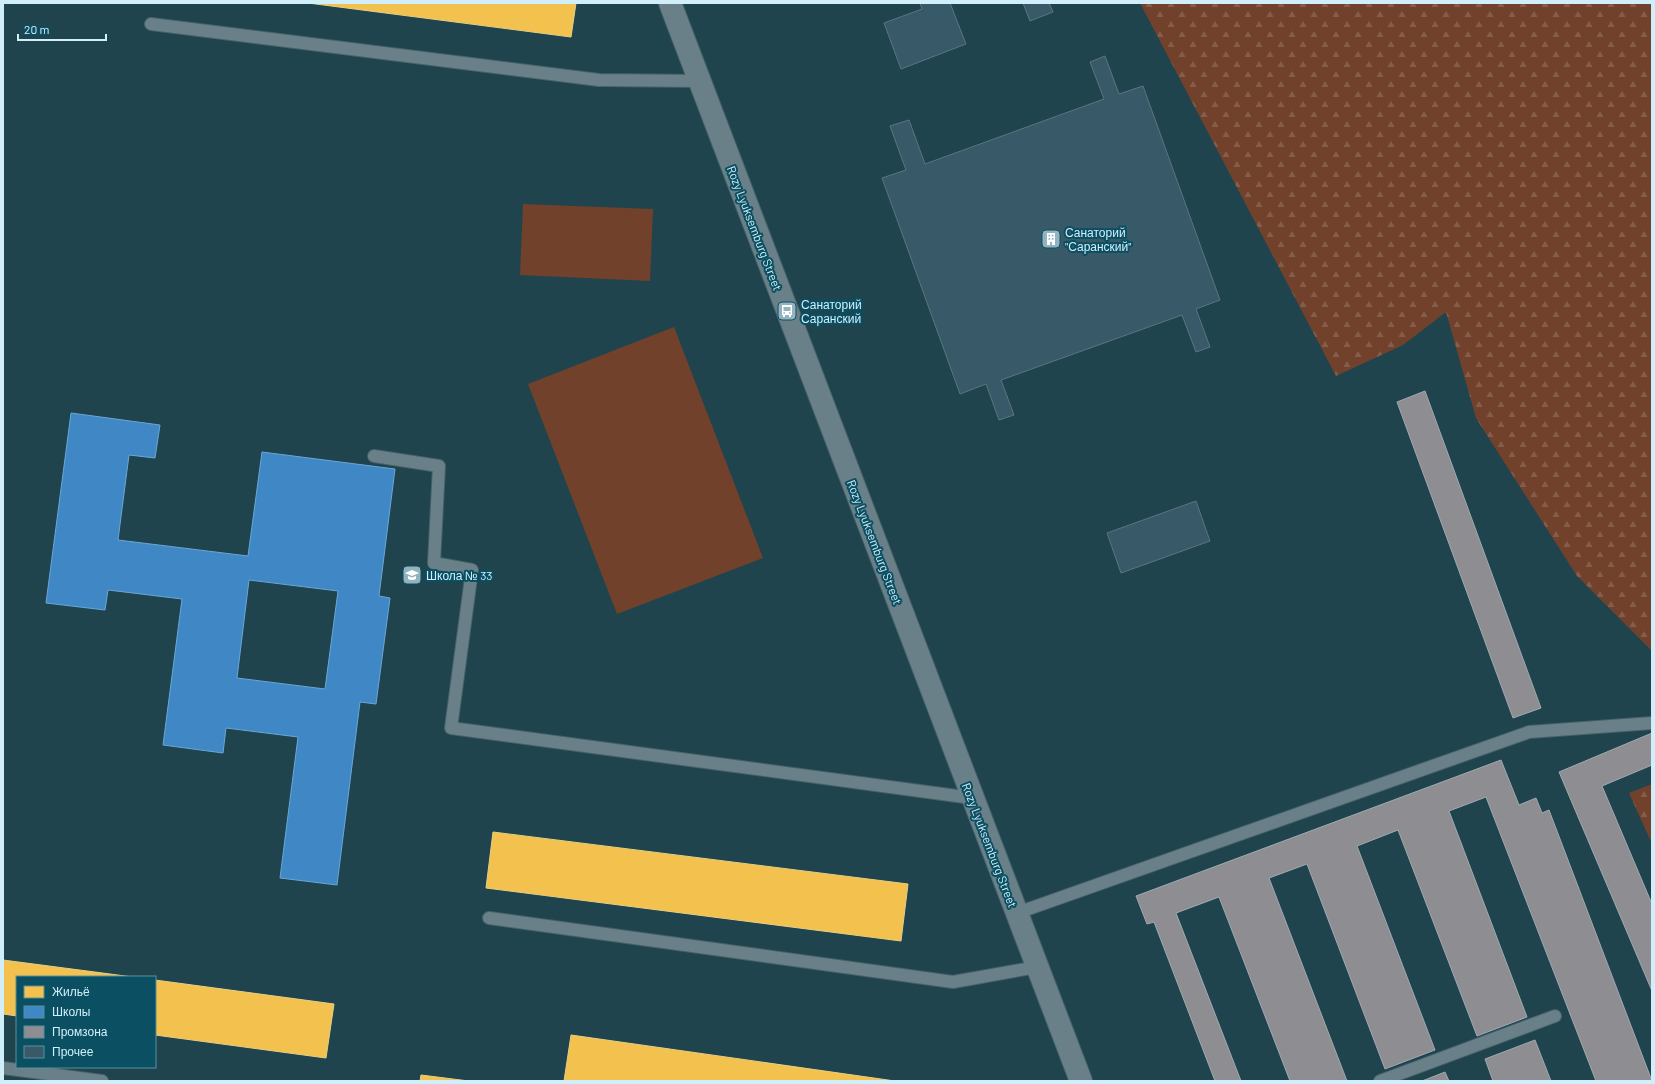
<svg xmlns="http://www.w3.org/2000/svg" width="1655" height="1084" font-family="Barlow,sans-serif">
  <defs>
    <pattern id="forest-firs" width="22" height="20" patternUnits="userSpaceOnUse"><rect width="22" height="20" fill="#72412b"/><path d="M5 1l3.5 6h-7zM16 11l3.5 6h-7z" fill="#855d4b"/></pattern>
  </defs>
  <rect width="100%" height="100%" fill="#1f444e"/>
  <!-- forest -->
  <g fill="url(#forest-firs)">
    <path d="M1140,3H1652V651L1577,576L1476,418L1446,312L1403,345L1336,376Z"/>
    <path d="M1652,784V844L1629,793Z"/>
  </g>
  <!-- green -->
  <g fill="#72412b">
    <path d="M523,204L653,209L650,281L520,275Z"/>
    <path d="M674,327L763,558L617,614L528,384Z"/>
  </g>
  <!-- homes -->
  <g fill="#f2c14e" stroke="#e8cf82">
    <path d="M308,3H576L571,37Z"/>
    <path d="M493,832L908,884L901,941L486,888Z"/>
    <path d="M3,960L133,977H17V1016L3,1014Z"/>
    <path d="M155,980L334,1004L326,1058L155,1035Z"/>
    <path d="M571,1035L895,1081H564Z"/>
    <path d="M421,1075L469,1081H420Z"/>
  </g>
  <!-- schools -->
  <path fill="#3f88c5" stroke="#6ba7d5" fill-rule="evenodd" d="M71,413L160,425L155,458L129,455L118,540L248,556L262,452L395,469L379,596L390,598L376,704L360,702L337,885L280,878L298,737L226,728L223,753L163,745L182,599L108,590L105,610L46,603ZM249,580L338,591L325,689L237,678Z"/>
  <!-- industry -->
  <g fill="#8d8d92" stroke="#a1aab1">
    <path d="M1425,391L1541,708L1513,718L1397,402Z"/>
    <path d="M1652,733V765L1602,786L1652,904V991L1559,772Z"/>
    <path d="M1501,760L1519,805L1536,798L1542,813L1549,810L1652,1081H1596L1486,797L1449,811L1527,1017L1477,1036L1398,830L1357,846L1435,1050L1385,1069L1307,864L1269,878L1347,1081H1290L1219,897L1176,913L1241,1081H1215L1154,922L1147,924L1136,896Z"/>
    <path d="M1535,1040L1551,1081H1493L1485,1059Z"/>
    <path d="M1445,1072L1449,1081H1422Z"/>
  </g>
  <!-- building -->
  <g fill="#385968" stroke="#5c7580">
    <path d="M920,3H950L966,44L901,69L884,23L922,9Z"/>
    <path d="M1023,3H1049L1053,12L1030,21Z"/>
    <path d="M1105,56L1119,94L1143,86L1220,300L1196,309L1210,347L1196,352L1182,315L1001,380L1014,415L999,420L986,384L960,394L882,178L906,170L890,126L909,120L925,164L1104,99L1090,62Z"/>
    <path d="M1196,501L1210,541L1121,573L1107,533Z"/>
  </g>
  <g fill="none" stroke-linecap="round" stroke-linejoin="round">
    <!-- lane casing -->
    <g stroke="#466169" stroke-width="14">
      <g id="lane">
        <path d="M151,24L599,80L700,81"/>
        <path d="M374,456L439,466L434,563L472,570L451,728L972,798"/>
        <path d="M1017,913L1529,732L1652,723"/>
        <path d="M489,918L953,982L1037,967"/>
        <path d="M3,1068L102,1081"/>
        <path d="M1380,1081L1555,1016"/>
      </g>
    </g>
    <!-- street casing -->
    <g stroke="#466169" stroke-width="24">
      <path id="street" d="M670,3L1081,1081"/>
    </g>
    <!-- lane -->
    <use href="#lane" stroke="#698089" stroke-width="12"/>
    <!-- street -->
    <use href="#street" stroke="#698089" stroke-width="22"/>
  </g>
  <!-- icons -->
  <defs>
    <g id="building-square" transform="scale(1)"><rect x="-9" y="-9" width="18" height="18" rx="4" fill="#93b3be" stroke="#0b4f62"/><path d="M-4-6H4V6H1V3H-1V6H-4ZM-2.5-4.3h1.7v1.8h-1.7ZM.8-4.3h1.7v1.8H.8ZM-2.5-1h1.7V.8h-1.7ZM.8-1h1.7V.8H.8Z" fill="#fff"/></g>
    <g id="bus-square" transform="scale(1)"><rect x="-9" y="-9" width="18" height="18" rx="4" fill="#93b3be" stroke="#0b4f62"/><path d="M-5-6H5V4H4V6H2V4H-2V6H-4V4H-5ZM-3.5-4V0h7V-4ZM-3.5 1.2v1.5H-2V1.2ZM2 1.2v1.5H3.5V1.2Z" fill="#fff"/></g>
    <g id="school-square" transform="scale(1)"><rect x="-9" y="-9" width="18" height="18" rx="4" fill="#93b3be" stroke="#0b4f62"/><path d="M0-5L7-2L0 1L-7-2ZM-4 1L0 2.5L4 1V4Q0 6-4 4Z" fill="#fff"/></g>
  </defs>
  <g fill-rule="evenodd">
    <use href="#building-square" x="1051" y="239"/>
    <use href="#bus-square" x="787" y="311"/>
    <use href="#school-square" x="412" y="575"/>
  </g>
  <g text-anchor="middle" dominant-baseline="central" stroke-width="4" stroke-linejoin="round" paint-order="stroke">
    <!-- street labels -->
    <g font-size="12" fill="#d1effa" stroke="#0b4f62">
      <text transform="translate(755 228) rotate(69)">Rozy Lyuksemburg Street</text>
      <text transform="translate(875 542) rotate(69)">Rozy Lyuksemburg Street</text>
      <text transform="translate(990 845) rotate(69)">Rozy Lyuksemburg Street</text>
    </g>
    <!-- poi labels -->
    <g font-size="12" fill="#d1effa" stroke="#0b4f62" text-anchor="start">
      <text x="1065" y="232">Санаторий<tspan x="1065" dy="14">"Саранский"</tspan></text>
      <text x="801" y="304">Санаторий<tspan x="801" dy="14">Саранский</tspan></text>
      <text x="426" y="575">Школа № 33</text>
    </g>
  </g>
  <!-- border -->
  <rect width="1655" height="1084" fill="none" stroke="#d1effa" stroke-width="8"/>
  <!-- legend -->
  <rect x="16" y="976" width="140" height="92" fill="#0b4f62" stroke="#5a8f9f"/>
  <rect x="24" y="986" width="20" height="12" fill="#f2c14e" stroke="#5a8f9f"/>
  <text x="52" y="996" font-size="12" fill="#d1effa">Жильё</text>
  <rect x="24" y="1006" width="20" height="12" fill="#3f88c5" stroke="#5a8f9f"/>
  <text x="52" y="1016" font-size="12" fill="#d1effa">Школы</text>
  <rect x="24" y="1026" width="20" height="12" fill="#8d8d92" stroke="#5a8f9f"/>
  <text x="52" y="1036" font-size="12" fill="#d1effa">Промзона</text>
  <rect x="24" y="1046" width="20" height="12" fill="#385968" stroke="#5a8f9f"/>
  <text x="52" y="1056" font-size="12" fill="#d1effa">Прочее</text>
  <!-- scale -->
  <path d="M18 34v6h88v-6" fill="none" stroke="#d1effa" stroke-width="2"/>
  <text x="24" y="34" font-size="12" fill="#d1effa" stroke="#0b4f62" stroke-width="3" paint-order="stroke">20 m</text>
</svg>
